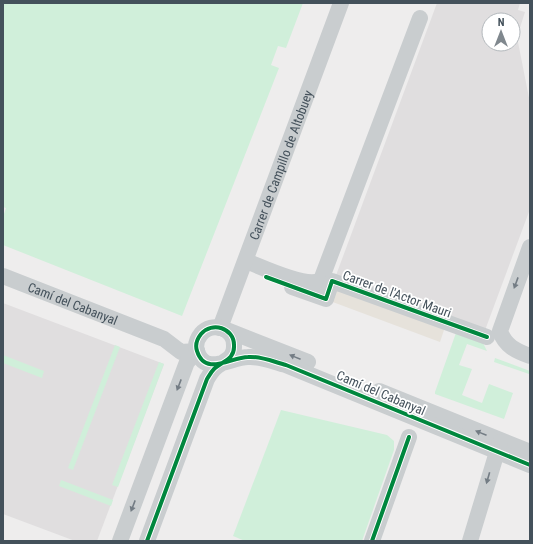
<svg xmlns="http://www.w3.org/2000/svg" width="533" height="544" font-family="'Roboto Condensed',sans-serif">
  <rect width="100%" height="100%" fill="#eeeded"/>
  <!-- education -->
  <g fill="#e0dedf" fill-rule="evenodd">
    <path d="M437,3H520L518,10L525,12L517,37L530,103V209L484,333L335,278ZM489,20H513V44H489Z"/>
    <path d="M3,303L164,364L97,541H75L3,514Z"/>
  </g>
  <!-- green -->
  <g fill="#d0efda">
    <path d="M3,3H303L286,48L278,46L271,65L279,68L182,316L3,245V217L6,208L3,207Z"/>
    <path d="M457,330L483,343L487,351L467,344L459,365L472,369L462,395L482,403L489,384L513,393L504,419L435,394V392Z"/>
    <path d="M115,345L120,347L73,470L68,468Z"/>
    <path d="M3,355L44,371L42,378L3,363Z"/>
    <path d="M495,358L530,371L529,374L494,362Z"/>
    <path d="M159,362L164,364L118,487L112,485Z"/>
    <path d="M281,410L387,435L394,441V450L362,541H245L233,536Z"/>
    <path d="M61,480L113,500L111,506L59,486Z"/>
  </g>
  <!-- sand -->
  <path fill="#e6e2db" d="M335,286L445,327L440,342L330,301Z"/>
  <g fill="none" stroke-linecap="round" stroke-linejoin="round">
    <!-- street -->
    <g stroke="#c9cdcf" stroke-width="16">
      <path d="M530,247L500,331C505,346 516,351 530,356"/>
      <path d="M246,261C262,267 307,289 321,280L420,18"/>
      <path id="s1" d="M3,276L164,339L181,352L197,351"/>
      <path d="M292,287L326,299L332,281L487,337"/>
      <path id="s2" d="M220,328L341,3"/>
      <path d="M224,329L308,362"/>
      <path d="M379,391L530,452"/>
      <path d="M120,541L187,362L197,351"/>
      <path d="M147,541L207,379C209,376 211,372 214,369C222,361 235,360 234,345C234,328 212,321 201,334C197,339 195,345 197,351C205,377 231,357 248,357C261,356 274,362 286,365L530,465"/>
      <path d="M372,541L409,437"/>
      <path d="M470,541L500,442"/>
    </g>
    <!-- cycleway casing -->
    <g stroke="#fff" stroke-width="6">
      <g id="cycleway">
        <path d="M266,277L326,299L332,281L487,337"/>
        <path d="M147,541L207,379C209,376 211,372 214,369C222,361 235,360 234,345C234,328 212,321 201,334C197,339 195,345 197,351C205,377 231,357 248,357C261,356 274,362 286,365L530,465"/>
        <path d="M372,541L409,437"/>
      </g>
    </g>
    <!-- cycleway -->
    <use href="#cycleway" stroke="#00873e" stroke-width="4"/>
  </g>
  <!-- one-way arrows -->
  <defs><path id="oneway-solid" d="M-6-.8H1V-3.2L6.5 0L1 3.2V.8H-6Z"/></defs>
  <g fill="#737c84">
    <use href="#oneway-solid" transform="translate(516 283) rotate(110)"/>
    <use href="#oneway-solid" transform="translate(295 357) rotate(-158)"/>
    <use href="#oneway-solid" transform="translate(179 385) rotate(111)"/>
    <use href="#oneway-solid" transform="translate(481 433) rotate(-158)"/>
    <use href="#oneway-solid" transform="translate(488 478) rotate(106)"/>
    <use href="#oneway-solid" transform="translate(133 506) rotate(111)"/>
  </g>
  <g text-anchor="middle" dominant-baseline="central" stroke-width="3.5" stroke-linejoin="round" paint-order="stroke">
    <!-- street labels -->
    <g font-size="13" fill="#44515b" stroke="#fff">
      <text stroke="none"><textPath href="#s2" startOffset="174">Carrer de Campillo de Altobuey</textPath></text>
      <text transform="translate(397 294) rotate(20)">Carrer de l'Actor Mauri</text>
      <text stroke="none"><textPath href="#s1" startOffset="75">Camí del Cabanyal</textPath></text>
      <text transform="translate(381 393) rotate(23)">Camí del Cabanyal</text>
    </g>
  </g>
  <!-- border -->
  <rect width="533" height="544" fill="none" stroke="#44515b" stroke-width="8"/>
  <!-- north arrow -->
  <g transform="translate(501 32)"><circle r="19" fill="#ffffff" stroke="#b4b9bd"/>
  <path d="M0-3L7 15L0 10L-7 15Z" fill="#80888e"/>
  <text y="-6" font-size="11" font-weight="bold" text-anchor="middle" fill="#44515b">N</text>
  </g>
</svg>
